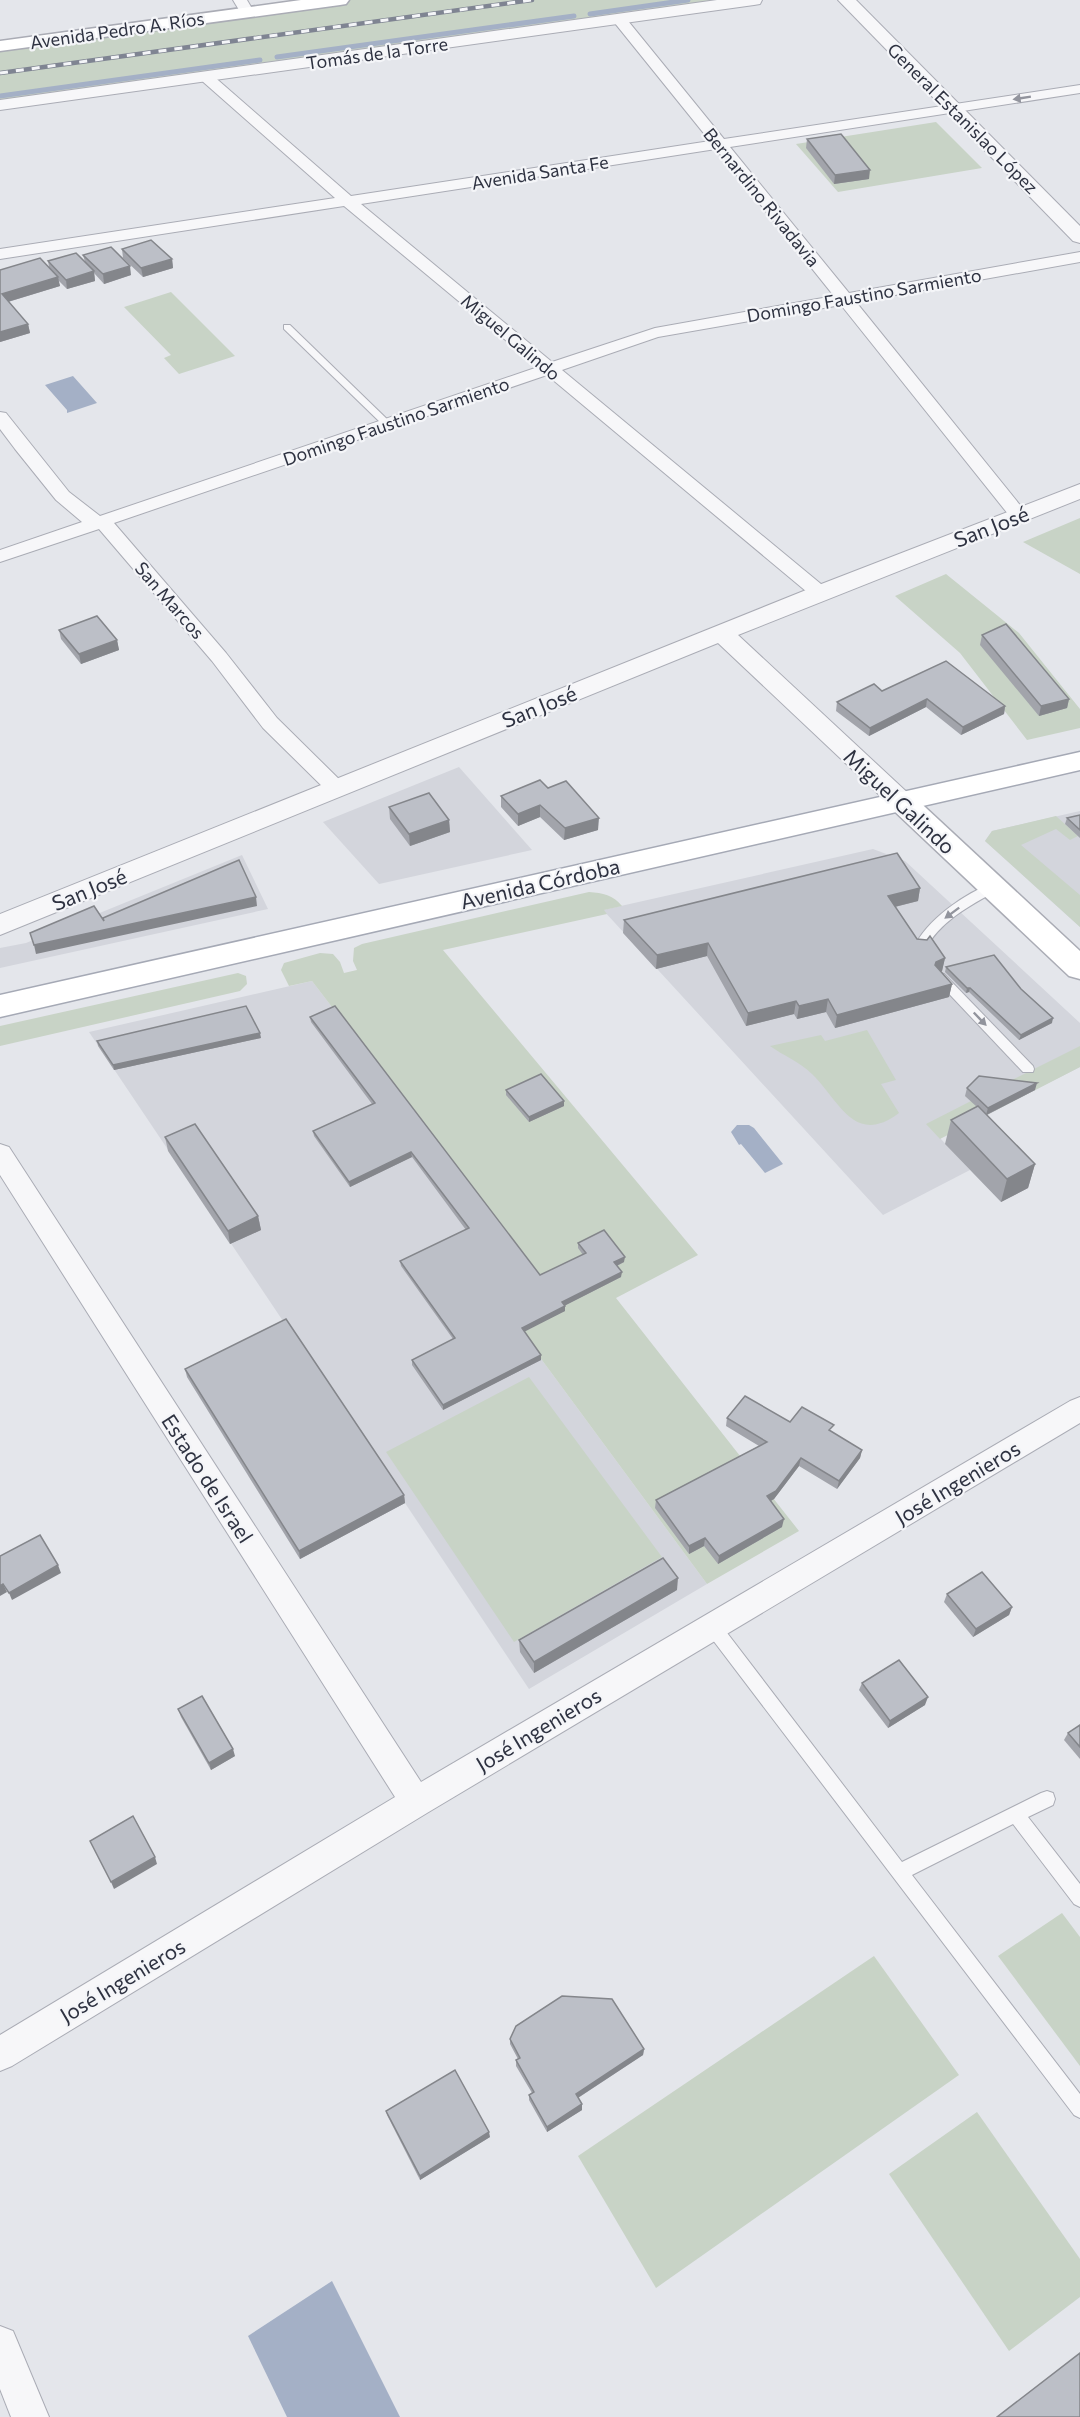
<svg xmlns="http://www.w3.org/2000/svg" width="1080" height="2417" font-family="Commissioner,sans-serif">
  <rect width="100%" height="100%" fill="#e4e6eb"/>
  <!-- built -->
  <g fill="#d3d5dc">
    <path d="M459,767L532,850L379,884L323,822Z"/>
    <path d="M1080,811V927L985,841L992,831Z"/>
    <path d="M873,849L905,861L1080,1023V1067L940,1138L970,1170L883,1215L603,910Z"/>
    <path d="M242,855L268,909L0,968V948L26,943Z"/>
    <path d="M312,981L565,1311L522,1333L707,1584L529,1689L405,1503L300,1559L187,1377L287,1327L89,1032Z"/>
  </g>
  <!-- green -->
  <g fill="#c8d3c6">
    <path d="M340,0H754L0,105V46Z"/>
    <path d="M936,122L982,168L838,192L796,144Z"/>
    <path d="M171,292L235,356L179,374L164,358L171,355L124,307Z"/>
    <path d="M1080,518V574L1023,542Z"/>
    <path d="M946,574L1019,633L1080,709V728L1027,740L960,653L895,596Z"/>
    <path d="M1056,816L1078,836L1070,840L1056,829L1021,845L1080,895V927L985,841L992,831Z"/>
    <path d="M589,892C603,893 613,895 622,906L604,910L607,914L443,950L698,1255L616,1298L799,1531L707,1584L522,1333L564,1310L312,981L289,986L281,970L284,963L320,953L333,954L340,962L344,973L357,970L353,961L354,948L362,944Z"/>
    <path d="M238,973L246,976L247,984L240,991L0,1046V1026Z"/>
    <path d="M867,1030L896,1080L881,1084L899,1113C854,1147 839,1100 812,1074C800,1062 784,1056 770,1046L821,1035L825,1041Z"/>
    <path d="M1080,1046V1067L940,1139L926,1124L971,1101L965,1096L1000,1086Z"/>
    <path d="M529,1377L662,1557L514,1642L386,1452Z"/>
    <path d="M1062,1913L1080,1937V2066L998,1956Z"/>
    <path d="M874,1956L959,2075L656,2288L578,2156Z"/>
    <path d="M977,2112L1080,2259V2297L1009,2351L889,2174Z"/>
  </g>
  <!-- water -->
  <g fill="#a4b0c6">
    <path d="M73,376L97,403L67,413V410L45,385Z"/>
    <path d="M737,1125H749L754,1128L783,1164L765,1173L741,1144L739,1145L731,1132Z"/>
    <path d="M332,2281L400,2417H287L248,2336Z"/>
  </g>
  <g fill="none" stroke-linecap="round" stroke-linejoin="round">
    <!-- stream -->
    <g stroke="#a4b0c6" stroke-width="5">
      <path d="M590,14L688,0"/>
      <path d="M277,57L574,16"/>
      <path d="M0,96L260,60"/>
    </g>
    <!-- service casing -->
    <g stroke="#aaacb5" stroke-width="2">
      <g id="service">
        <path d="M284,325H290L390,422V426H384L284,329Z"/>
        <path d="M994,883L998,884L1000,887L998,890C969,906 940,921 924,951H916L914,948C925,921 966,892 994,883Z"/>
        <path d="M940,973L944,974L1033,1066L1034,1069L1033,1072H1023L936,980L934,977Z"/>
        <path d="M712,1619L718,1621L902,1862L1041,1793L1047,1791L1053,1793L1055,1799L1053,1805L1028,1817L1080,1884V1907L1074,1904L1013,1824L912,1875L1080,2094V2118L1074,2115L706,1631L704,1626L706,1621Z"/>
      </g>
    </g>
    <!-- minor casing -->
    <g stroke="#aaacb5" stroke-width="2">
      <g id="minor">
        <path d="M233,0H247L254,12L252,15H242Z"/>
        <path d="M619,15L624,16L724,139L1080,85V93L730,147L849,293L1080,252V262L856,302L1028,515L1026,519H1012L841,305L658,337L562,370L827,589L830,593L827,597H813L547,375L114,523L226,653L277,718L348,788L345,793L337,795L329,793L263,728L212,661L99,529L0,562V550L82,522L56,500L15,449L0,429V412L6,413L69,492L100,516L538,367L344,206L0,259V249L335,198L201,80L199,77L206,73L211,74L351,196L710,141L614,22L612,19ZM716,149L834,296L655,328L552,362L361,204Z"/>
        <path d="M0,1144L9,1147L421,1782L1070,1401L1080,1397V1423L427,1813L12,2066L0,2071V2035L395,1797L0,1175Z"/>
        <path d="M0,2326L13,2331L49,2417H11L0,2389Z"/>
      </g>
    </g>
    <!-- tertiary casing -->
    <g stroke="#aaacb5" stroke-width="2">
      <g id="tertiary">
        <path d="M717,0H762L760,4L754,5L0,110V100Z"/>
        <path d="M838,0H856L1080,226V243L1073,241Z"/>
        <path d="M1080,484V499L738,635L910,795L914,801L910,807L901,810L892,807L718,643L0,935V914L811,588Z"/>
      </g>
    </g>
    <!-- secondary casing -->
    <g stroke="#aaacb5" stroke-width="3">
      <g id="secondary">
        <path d="M301,0H349L346,4L340,5L0,51V41Z"/>
        <path d="M901,792L911,794L1080,951V979L1069,976L891,808L887,801L891,794Z"/>
      </g>
    </g>
    <!-- primary casing -->
    <g stroke="#a5a9b5" stroke-width="3">
      <path id="primary" d="M1080,752V770L0,1017V995Z"/>
    </g>
    <!-- service -->
    <use href="#service" fill="#f7f7f9" fill-rule="evenodd"/>
    <!-- minor -->
    <use href="#minor" fill="#f7f7f9" fill-rule="evenodd"/>
    <!-- tertiary -->
    <use href="#tertiary" fill="#f7f7f9" fill-rule="evenodd"/>
    <!-- secondary -->
    <use href="#secondary" fill="#fff" fill-rule="evenodd"/>
    <!-- primary -->
    <use href="#primary" fill="#fff" fill-rule="evenodd"/>
    <!-- rail casing -->
    <g stroke="#7f8492" stroke-width="4.5">
      <path id="rail" d="M0,73L532,0"/>
    </g>
    <!-- rail -->
    <use href="#rail" stroke="#f4f5f8" stroke-width="3" stroke-dasharray="8" stroke-linecap="butt"/>
  </g>
  <!-- wall -->
  <g fill="#a2a4ab">
    <path d="M807,139L869,179L834,184L806,148Z"/>
    <path d="M122,249L172,259L173,268L143,277L123,258Z"/>
    <path d="M83,255L131,275L104,284L94,273L95,281L67,289L58,280L60,286L8,302L28,324L30,333L0,342V270L49,267L48,261L85,262Z"/>
    <path d="M59,630L117,640L119,650L81,664L61,639Z"/>
    <path d="M982,635L1069,699L1067,708L1039,716L980,645Z"/>
    <path d="M882,691L1005,706L1004,714L961,735L926,707L869,736L836,711L837,702Z"/>
    <path d="M548,788L598,830L564,840L540,817L518,826L501,807V796Z"/>
    <path d="M389,807L449,820L450,832L410,846L390,819Z"/>
    <path d="M1080,815V838L1065,824L1067,818Z"/>
    <path d="M920,888L918,901L895,907L917,939L945,958L942,971L941,972L952,984L949,997L835,1028L826,1012L797,1019L794,1014L746,1026L707,956L656,969L623,933L624,920Z"/>
    <path d="M946,967L1021,989L1052,1023L1019,1040L969,992L966,993L945,972Z"/>
    <path d="M310,1017L540,1275L583,1255L578,1248V1243L624,1262L617,1266L621,1277L564,1306L565,1311L524,1331L541,1360L443,1410L412,1365V1360L453,1339L401,1266L400,1261L466,1230L412,1157L350,1187L314,1136L313,1131L372,1104L311,1022Z"/>
    <path d="M261,1038L114,1070L98,1046L97,1041Z"/>
    <path d="M967,1088L1035,1090L987,1115L1035,1164L1028,1188L1001,1202L945,1144L951,1120L977,1107L965,1096Z"/>
    <path d="M506,1090L564,1106L529,1122L506,1095Z"/>
    <path d="M165,1137L258,1216L261,1230L230,1244L168,1151Z"/>
    <path d="M185,1369L404,1495L405,1503L300,1559L187,1377Z"/>
    <path d="M727,1418L790,1422L832,1432L862,1450L860,1458L837,1489L799,1466L774,1499L771,1501L782,1527L718,1564L704,1546L689,1554L655,1508L656,1500L759,1446L726,1426Z"/>
    <path d="M677,1590L534,1673L520,1652L519,1640Z"/>
    <path d="M947,1594L1012,1607L1009,1615L973,1637L944,1602Z"/>
    <path d="M862,1683L925,1705L888,1728L859,1690Z"/>
    <path d="M178,1709L235,1756L211,1770L181,1717Z"/>
    <path d="M1080,1725V1759L1064,1740L1068,1733Z"/>
    <path d="M510,2039L644,2049L643,2055L578,2098L582,2110L547,2132L529,2100V2095L532,2093L516,2066V2060L518,2059L510,2044Z"/>
    <path d="M386,2111L490,2137L420,2180L387,2115Z"/>
  </g>
  <!-- shaded-wall -->
  <g fill="#84868b">
    <path d="M870,170L869,179L834,184L835,175Z"/>
    <path d="M172,259L173,268L143,277L141,268Z"/>
    <path d="M130,266L131,275L104,284L103,274Z"/>
    <path d="M94,271L95,281L67,289L66,280Z"/>
    <path d="M58,277L60,286L4,303L2,294Z"/>
    <path d="M28,324L30,333L0,342V332Z"/>
    <path d="M117,640L119,650L81,664L79,654Z"/>
    <path d="M927,699L926,707L869,736L870,728Z"/>
    <path d="M1069,699L1067,708L1039,716L1041,706Z"/>
    <path d="M1005,706L1004,714L961,735L963,727Z"/>
    <path d="M540,805V817L518,826V814Z"/>
    <path d="M599,818L598,830L564,840L565,828Z"/>
    <path d="M449,820L450,832L410,846L409,834Z"/>
    <path d="M920,888L918,901L886,909L888,896Z"/>
    <path d="M256,897L257,906L36,954L34,945Z"/>
    <path d="M708,943L707,956L656,969L657,955Z"/>
    <path d="M945,958L942,971L933,975L936,962Z"/>
    <path d="M952,984L949,997L835,1028L837,1015Z"/>
    <path d="M967,988H970L969,992L966,993Z"/>
    <path d="M828,999L826,1012L797,1019L799,1006Z"/>
    <path d="M796,1001L794,1014L746,1026L748,1013Z"/>
    <path d="M1053,1018L1052,1023L1019,1040L1021,1035Z"/>
    <path d="M260,1033L261,1038L114,1070L113,1065Z"/>
    <path d="M1037,1083L1035,1090L986,1115L988,1108Z"/>
    <path d="M564,1101V1106L529,1122V1117Z"/>
    <path d="M411,1152L412,1157L350,1187L349,1182Z"/>
    <path d="M1035,1164L1028,1188L1001,1202L1007,1179Z"/>
    <path d="M258,1216L261,1230L230,1244L228,1231Z"/>
    <path d="M625,1257L624,1262L614,1267V1262Z"/>
    <path d="M622,1272L621,1277L562,1307V1302Z"/>
    <path d="M565,1306V1311L522,1333V1328Z"/>
    <path d="M541,1355V1360L443,1410V1405Z"/>
    <path d="M862,1450L860,1458L837,1489L839,1481Z"/>
    <path d="M801,1458L799,1466L774,1499L765,1504L767,1496Z"/>
    <path d="M404,1495L405,1503L300,1559L299,1551Z"/>
    <path d="M784,1519L782,1527L718,1564L719,1556Z"/>
    <path d="M705,1538L704,1546L689,1554V1546Z"/>
    <path d="M58,1565L61,1573L12,1600L9,1593Z"/>
    <path d="M678,1578L677,1590L534,1673V1662Z"/>
    <path d="M3,1584L7,1592L0,1596V1586Z"/>
    <path d="M1012,1607L1009,1615L973,1637L976,1629Z"/>
    <path d="M928,1697L925,1705L888,1728L890,1721Z"/>
    <path d="M233,1749L235,1756L211,1770L209,1763Z"/>
    <path d="M155,1857L157,1864L114,1889L111,1882Z"/>
    <path d="M644,2049L643,2055L576,2099V2094Z"/>
    <path d="M582,2104V2110L547,2132V2127Z"/>
    <path d="M489,2132L490,2137L420,2180V2176Z"/>
  </g>
  <!-- building -->
  <g fill="#bcbfc7" stroke="#84868b" stroke-width="1.5">
    <path d="M841,134L870,170L835,175L807,139Z"/>
    <path d="M151,240L172,259L141,268L122,249Z"/>
    <path d="M111,247L130,266L103,274L83,255Z"/>
    <path d="M76,253L94,271L66,280L48,261Z"/>
    <path d="M40,258L58,277L2,294L28,324L0,332V270Z"/>
    <path d="M97,616L117,640L79,654L59,630Z"/>
    <path d="M1006,624L1069,699L1041,706L982,635Z"/>
    <path d="M946,661L1005,706L963,727L927,699L870,728L837,702L874,684L882,691Z"/>
    <path d="M540,780L548,788L566,781L599,818L565,828L540,805L518,814L501,796Z"/>
    <path d="M429,793L449,820L409,834L389,807Z"/>
    <path d="M1080,815V830L1067,818Z"/>
    <path d="M897,853L920,888L888,896L917,939L927,940L930,936L945,958L936,962L935,965L952,984L837,1015L828,999L799,1006L796,1001L748,1013L708,943L657,955L624,920Z"/>
    <path d="M239,860L256,897L34,945L30,933L94,906L104,921L103,918Z"/>
    <path d="M994,955L1021,989L1053,1018L1021,1035L970,988H967L946,967Z"/>
    <path d="M246,1006L260,1033L113,1065L97,1041Z"/>
    <path d="M335,1006L540,1275L586,1253L578,1243L604,1230L625,1257L614,1262L622,1272L562,1302L565,1306L522,1328L541,1355L443,1405L412,1360L455,1338L400,1261L469,1228L411,1152L349,1182L313,1131L375,1103L310,1017Z"/>
    <path d="M541,1074L564,1101L529,1117L506,1090Z"/>
    <path d="M979,1076L1037,1083L988,1108L967,1088Z"/>
    <path d="M978,1106L1035,1164L1007,1179L951,1120Z"/>
    <path d="M195,1124L258,1216L228,1231L165,1137Z"/>
    <path d="M286,1319L404,1495L299,1551L185,1369Z"/>
    <path d="M745,1396L790,1422L802,1407L834,1425L829,1430L862,1450L839,1481L801,1458L776,1491L767,1496L784,1519L719,1556L705,1538L689,1546L656,1500L767,1442L727,1418Z"/>
    <path d="M40,1535L58,1565L9,1593L3,1584L0,1586V1556Z"/>
    <path d="M663,1558L678,1578L534,1662L519,1640Z"/>
    <path d="M982,1572L1012,1607L976,1629L947,1594Z"/>
    <path d="M899,1660L928,1697L890,1721L862,1683Z"/>
    <path d="M202,1696L233,1749L209,1763L178,1709Z"/>
    <path d="M1080,1725V1747L1068,1733Z"/>
    <path d="M133,1816L155,1857L111,1882L90,1841Z"/>
    <path d="M562,1996L612,1999L644,2049L576,2094L582,2104L547,2127L529,2095L534,2092L516,2060L520,2058L510,2039L516,2026Z"/>
    <path d="M455,2070L489,2132L420,2176L386,2111Z"/>
    <path d="M1080,2353V2417H997Z"/>
  </g>
  <!-- one-way arrows -->
  <defs><path id="oneway-solid" d="M-6-.8H1V-3.2L6.5 0L1 3.2V.8H-6Z" transform="scale(1.5)"/></defs>
  <g fill="#92949d">
    <use href="#oneway-solid" transform="translate(1022 98) rotate(171)"/>
    <use href="#oneway-solid" transform="translate(952 913) rotate(143)"/>
    <use href="#oneway-solid" transform="translate(980 1019) rotate(46)"/>
  </g>
  <g text-anchor="middle" dominant-baseline="central" stroke-width="4.5" stroke-linejoin="round" paint-order="stroke">
    <!-- far-street labels -->
    <g font-size="18" fill="#2e3241" stroke="#f4f5f8">
      <text transform="translate(117 30) rotate(-8)">Avenida Pedro A. Ríos</text>
      <text transform="translate(377 53) rotate(-8)">Tomás de la Torre</text>
      <text transform="translate(963 118) rotate(45)">General Estanislao López</text>
      <text transform="translate(540 172) rotate(-9)">Avenida Santa Fe</text>
      <text transform="translate(762 197) rotate(51)">Bernardino Rivadavia</text>
      <text transform="translate(864 295) rotate(-10)">Domingo Faustino Sarmiento</text>
      <text transform="translate(511 337) rotate(40)">Miguel Galindo</text>
      <text transform="translate(396 421) rotate(-19)">Domingo Faustino Sarmiento</text>
      <text transform="translate(170 600) rotate(49)">San Marcos</text>
    </g>
    <!-- street labels -->
    <g font-size="21" fill="#2e3241" stroke="#f4f5f8">
      <text transform="translate(991 526) rotate(-21)">San José</text>
      <text transform="translate(539 706) rotate(-22)">San José</text>
      <text transform="translate(900 801) rotate(43)">Miguel Galindo</text>
      <text transform="translate(540 883) rotate(-13)">Avenida Córdoba</text>
      <text transform="translate(89 889) rotate(-22)">San José</text>
      <text transform="translate(208 1478) rotate(57)">Estado de Israel</text>
      <text transform="translate(957 1482) rotate(-31)">José Ingenieros</text>
      <text transform="translate(538 1729) rotate(-31)">José Ingenieros</text>
      <text transform="translate(122 1980) rotate(-31)">José Ingenieros</text>
    </g>
  </g>
</svg>
